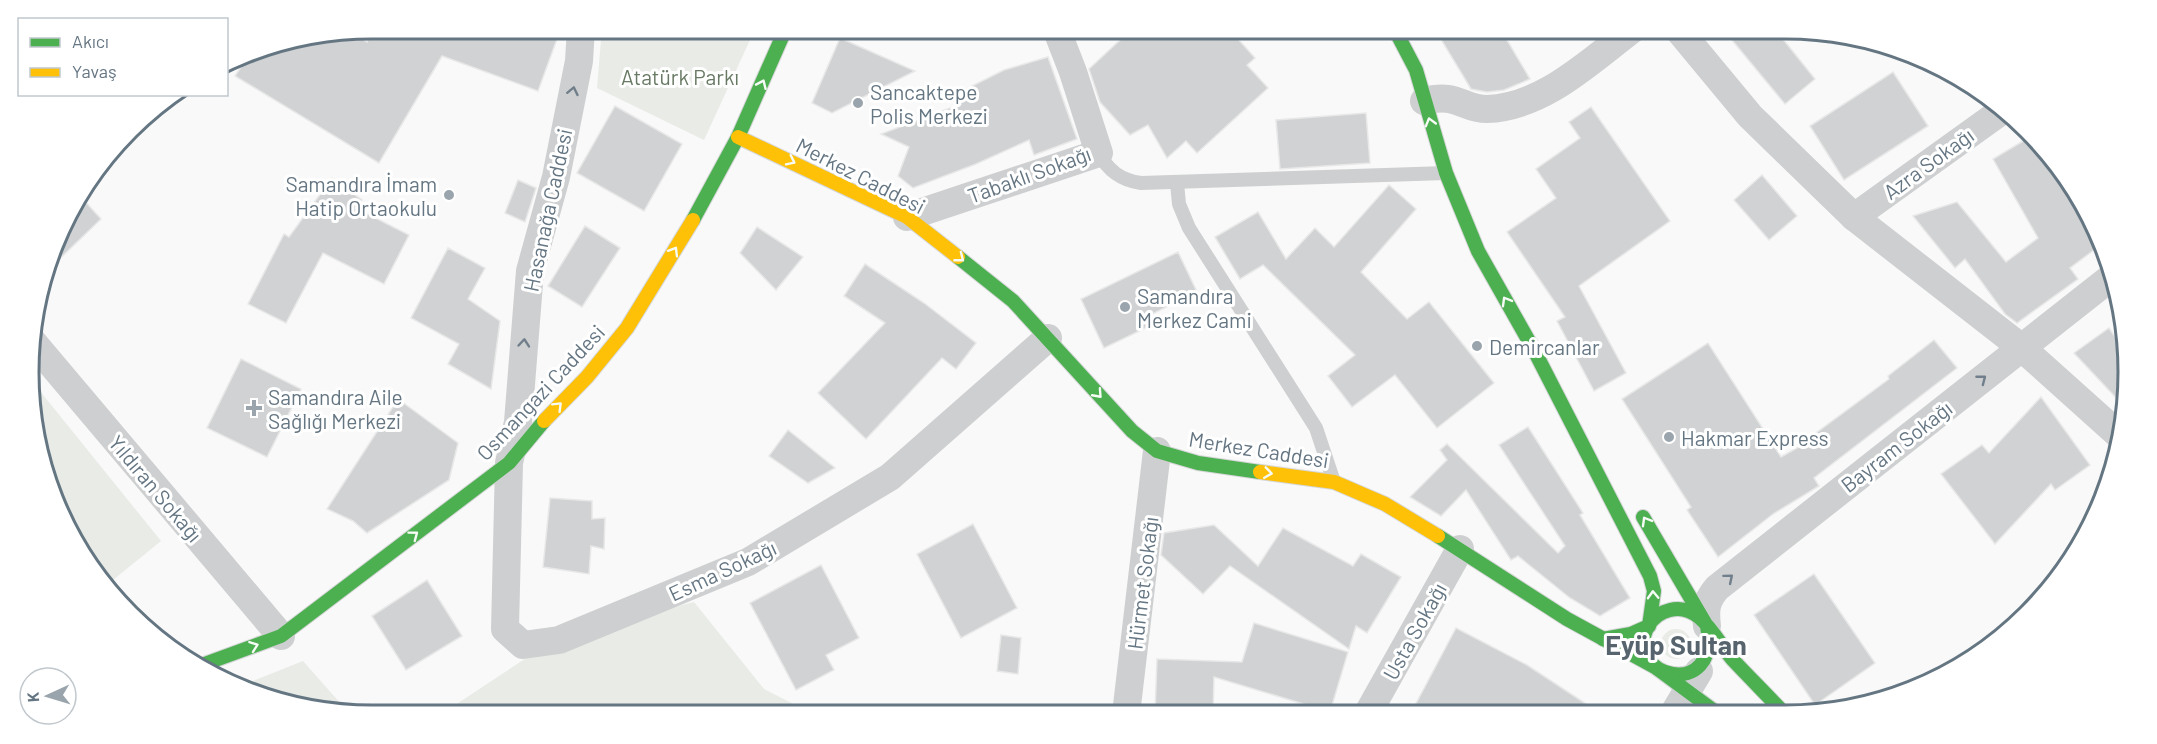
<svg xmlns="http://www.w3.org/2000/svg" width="2157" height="744" font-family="Barlow,sans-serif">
  <rect width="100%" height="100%" fill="#f9f9f9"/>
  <!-- green -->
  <g fill="#e8ebe6">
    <path d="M602,28H755V29L704,140L597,88Z"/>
    <path d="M35,385L161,541L108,584L87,563L40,461Z"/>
    <path d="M694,602L764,689L815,715H440L561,635Z"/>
    <circle cx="1676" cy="644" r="15"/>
    <path d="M303,661L349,713L283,704L243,685Z"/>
  </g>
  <!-- building -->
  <g fill="#d0d2d3" stroke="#e8e8e8" stroke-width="1.5">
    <path d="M372,28H561L538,91L442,56L379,163L235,76L250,53L353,32L367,42Z"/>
    <path d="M1133,28H1228L1255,58L1247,65L1268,88L1197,153L1186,141L1167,158L1148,125L1130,135L1100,102L1089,69Z"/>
    <path d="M1450,28H1500L1530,79L1504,90L1487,92L1471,89L1439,36Z"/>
    <path d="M1722,28H1774L1815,79L1785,104Z"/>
    <path d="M840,38L915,71L832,113L812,103Z"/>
    <path d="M1048,57L1077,139L1034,155L1029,140L976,164L913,188L898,176L909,147L881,134L961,104L956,94L1004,70Z"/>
    <path d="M1893,72L1928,126L1844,180L1810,126Z"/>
    <path d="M615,106L682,144L644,211L577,173Z"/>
    <path d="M1591,107L1670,221L1579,286L1626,373L1594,391L1557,321L1565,317L1507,232L1556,198L1536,169L1580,138L1569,122Z"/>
    <path d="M1366,113L1370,163L1280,169L1276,120Z"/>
    <path d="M2028,138L2064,179L2076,201L2080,198L2082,200L2098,247L2070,268L2078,279L2017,323L2005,314L1965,259L1955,268L1913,216L1957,202L2006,262L2038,238L1993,159Z"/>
    <path d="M1762,175L1797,216L1769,240L1734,200Z"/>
    <path d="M332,178L362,200L356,208L409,235L384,284L323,253L286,323L248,304L284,234L289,237Z"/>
    <path d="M518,180L536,188L525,222L505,213Z"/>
    <path d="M1389,185L1416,209L1361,272L1407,319L1429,302L1494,383L1437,428L1395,375L1352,407L1328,376L1355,355L1263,265L1240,279L1215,237L1258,212L1286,259L1315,228L1334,247Z"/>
    <path d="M81,197L101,219L49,269L64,220Z"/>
    <path d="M585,226L620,248L582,307L548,286Z"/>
    <path d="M757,227L803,257L776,290L740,253Z"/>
    <path d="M448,248L485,268L468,299L500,321L491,389L448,364L459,344L411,318Z"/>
    <path d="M1178,252L1197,292L1150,315L1154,324L1104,348L1081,299Z"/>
    <path d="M865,264L924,303L976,343L956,369L942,358L866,439L818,393L885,323L844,296Z"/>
    <path d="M2109,328L2124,350L2121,403L2074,353Z"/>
    <path d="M1934,340L1957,368L1814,478L1819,486L1773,514L1718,557L1687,510L1691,507L1622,399L1708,343L1781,457L1818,436L1816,433L1889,379L1888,376Z"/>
    <path d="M241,359L301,389L267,457L207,428Z"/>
    <path d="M2041,397L2090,465L2055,490L2051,484L1995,544L1941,474L1982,445L1989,453Z"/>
    <path d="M398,399L458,443L449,480L367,533L353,521L327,509Z"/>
    <path d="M1528,427L1583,513L1580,515L1630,598L1600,616L1570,598L1518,556L1511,560L1466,490L1441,516L1410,497L1447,460L1440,450L1447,444L1558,553L1565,546L1499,445Z"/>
    <path d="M788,430L835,468L808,483L769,456Z"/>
    <path d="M550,498L592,501V519L605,518L604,549L591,546L589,574L543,567Z"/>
    <path d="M973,524L1017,608L961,638L917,554Z"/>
    <path d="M1214,525L1258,566L1283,528L1353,566L1361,554L1401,577L1367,633L1356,626L1349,649L1230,566L1203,594L1161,555L1164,533Z"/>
    <path d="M821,565L859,638L826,655L834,670L796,690L750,603Z"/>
    <path d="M1814,574L1875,663L1815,705L1754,615Z"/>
    <path d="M427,580L462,636L406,670L372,616Z"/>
    <path d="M1254,623L1348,652L1330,712L1214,677L1213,714H1155L1157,659L1242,662Z"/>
    <path d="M1456,628L1527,665L1600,713H1411Z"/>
    <path d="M1001,635L1021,638L1018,674L997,671Z"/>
  </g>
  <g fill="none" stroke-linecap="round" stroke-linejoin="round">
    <!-- fast casing -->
    <g stroke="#d5d6d7" stroke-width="16">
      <g id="fast">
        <path d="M1394,28L1416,70L1446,173L1478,251L1535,352L1650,576L1654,591L1649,626L1631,634L1603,639"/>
        <path d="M693,220L738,137L786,28"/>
        <path d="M958,257L1013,301L1132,431L1157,451L1198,463L1260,472"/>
        <path d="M1643,517L1707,626C1721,702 1621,678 1648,626C1653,618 1661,612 1670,610C1701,602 1716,641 1733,660C1750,678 1767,695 1784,713"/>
        <path d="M1438,536L1567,619L1655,667L1717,713"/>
        <path d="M199,666L281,636L509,463L544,421"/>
      </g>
    </g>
    <!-- slow casing -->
    <g stroke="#d5d6d7" stroke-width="16">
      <g id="slow">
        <path d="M738,137L907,217L958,257"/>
        <path d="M544,421L587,377L627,328L693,220"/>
        <path d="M1260,472L1334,482L1385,504L1438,536"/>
      </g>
    </g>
    <!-- lane -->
    <g stroke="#cecfd0" stroke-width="14">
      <path d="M1099,153C1108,171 1121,180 1141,183L1446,173"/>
      <path d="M1177,183L1179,204L1189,228L1316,428L1334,482"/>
    </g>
    <!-- street -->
    <g stroke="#cecfd0" stroke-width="28">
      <path d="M581,28L579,61L556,177L530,271L518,422L509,463L505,629L523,645L559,640L748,562L890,477L1048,338"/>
      <path d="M1677,28L1750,116L1854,217L2022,348L2119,435"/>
      <path d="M1424,101C1457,92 1463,109 1487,109C1544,107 1590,61 1634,28"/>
      <path d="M907,217L1099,153L1073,72L1056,28"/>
      <path d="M1854,217L2003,110"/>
      <path d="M32,341L281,636"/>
      <path d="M1707,626C1705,609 1706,601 1717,588L2109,279"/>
      <path d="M1368,713L1460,549"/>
      <path d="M1674,713L1699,671"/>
      <path d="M1126,714L1157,451"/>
    </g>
    <!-- fast -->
    <use href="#fast" stroke="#4caf50" stroke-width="14"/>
    <!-- slow -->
    <use href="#slow" stroke="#ffc107" stroke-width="14"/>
  </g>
  <!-- one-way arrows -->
  <defs><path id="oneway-chevron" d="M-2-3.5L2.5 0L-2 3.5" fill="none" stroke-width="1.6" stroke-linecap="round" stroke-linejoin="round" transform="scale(1.5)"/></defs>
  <g stroke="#f6fbf6">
    <use href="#oneway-chevron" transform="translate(762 84) rotate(-66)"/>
    <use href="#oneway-chevron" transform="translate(1430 122) rotate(-106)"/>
    <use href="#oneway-chevron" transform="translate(791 161) rotate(26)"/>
    <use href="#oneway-chevron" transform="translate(674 251) rotate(-59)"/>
    <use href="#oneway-chevron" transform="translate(960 258) rotate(38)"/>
    <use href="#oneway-chevron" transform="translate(1506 301) rotate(-120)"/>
    <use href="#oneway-chevron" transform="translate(1098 394) rotate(48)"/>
    <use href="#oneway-chevron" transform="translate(558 406) rotate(-45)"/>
    <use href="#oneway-chevron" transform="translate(1268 473) rotate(8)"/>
    <use href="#oneway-chevron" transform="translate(1646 521) rotate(-120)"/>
    <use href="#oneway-chevron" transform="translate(414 535) rotate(-37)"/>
    <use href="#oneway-chevron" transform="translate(1653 595) rotate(-92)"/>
    <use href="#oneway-chevron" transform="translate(254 646) rotate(-20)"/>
  </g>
  <g stroke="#707f8b">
    <use href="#oneway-chevron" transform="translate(573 91) rotate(-78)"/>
    <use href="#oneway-chevron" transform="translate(524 343) rotate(-85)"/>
    <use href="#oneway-chevron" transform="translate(1982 379) rotate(-38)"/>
    <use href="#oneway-chevron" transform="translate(1729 578) rotate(-40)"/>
  </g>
  <!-- markers -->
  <g fill="#99a4ac" stroke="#fff" stroke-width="2">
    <circle cx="858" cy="103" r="6"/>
    <circle cx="449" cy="195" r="6"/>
    <circle cx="1125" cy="307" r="6"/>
    <circle cx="1477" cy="346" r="6"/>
    <path d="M251 399h6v6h6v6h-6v6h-6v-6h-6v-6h6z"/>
    <circle cx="1669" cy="437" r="6"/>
  </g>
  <g text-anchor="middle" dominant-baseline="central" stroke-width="6" stroke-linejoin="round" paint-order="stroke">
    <!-- park labels -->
    <g font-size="21" fill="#687a64" stroke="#fff">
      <text x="680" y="76">Atatürk Parkı</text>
    </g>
    <!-- poi labels -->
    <g font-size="21" fill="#657683" stroke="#fff" text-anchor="start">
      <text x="870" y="91">Sancaktepe<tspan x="870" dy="24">Polis Merkezi</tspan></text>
      <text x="437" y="183" text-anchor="end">Samandıra İmam<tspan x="437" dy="24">Hatip Ortaokulu</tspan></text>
      <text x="1137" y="295">Samandıra<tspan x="1137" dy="24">Merkez Cami</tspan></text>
      <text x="1489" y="346">Demircanlar</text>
      <text x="268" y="396">Samandıra Aile<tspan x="268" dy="24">Sağlığı Merkezi</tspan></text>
      <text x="1681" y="437">Hakmar Express</text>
    </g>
    <!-- street labels -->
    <g font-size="21" fill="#657683" stroke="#fff">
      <text transform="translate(1928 163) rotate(-36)">Azra Sokağı</text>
      <text transform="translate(1029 174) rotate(-20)">Tabaklı Sokağı</text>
      <text transform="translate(861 175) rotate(27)">Merkez Caddesi</text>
      <text transform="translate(547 210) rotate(-78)">Hasanağa Caddesi</text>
      <text transform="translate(540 392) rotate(-47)">Osmangazi Caddesi</text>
      <text transform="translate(1896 446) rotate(-38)">Bayram Sokağı</text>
      <text transform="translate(1259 449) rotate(9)">Merkez Caddesi</text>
      <text transform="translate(156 488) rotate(50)">Yıldıran Sokağı</text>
      <text transform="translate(722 570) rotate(-25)">Esma Sokağı</text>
      <text transform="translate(1142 583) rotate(-83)">Hürmet Sokağı</text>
      <text transform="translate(1414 631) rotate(-61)">Usta Sokağı</text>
    </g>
    <!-- district labels -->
    <g font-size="27" font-weight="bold" fill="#57646e" stroke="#fff">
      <text x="1676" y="644">Eyüp Sultan</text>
    </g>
  </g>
  <!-- crop -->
  <path d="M0 0H2157V744H0ZM372 39H1785A333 333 0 0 1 2118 372V372A333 333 0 0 1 1785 705H372A333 333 0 0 1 39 372V372A333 333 0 0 1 372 39Z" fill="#fff" fill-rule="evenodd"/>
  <path fill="none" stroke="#657683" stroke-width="3" d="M372 39H1785A333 333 0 0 1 2118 372V372A333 333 0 0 1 1785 705H372A333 333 0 0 1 39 372V372A333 333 0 0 1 372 39Z"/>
  <!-- legend -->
  <rect x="18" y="18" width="210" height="78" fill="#ffffff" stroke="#c1c8cd" stroke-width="1.5"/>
  <rect x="30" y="38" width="30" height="9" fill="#4caf50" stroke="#c1c8cd" stroke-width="1.5"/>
  <text x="72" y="48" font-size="18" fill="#657683">Akıcı</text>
  <rect x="30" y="68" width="30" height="9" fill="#ffc107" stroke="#c1c8cd" stroke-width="1.5"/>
  <text x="72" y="78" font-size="18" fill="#657683">Yavaş</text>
  <!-- north arrow -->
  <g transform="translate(48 696) rotate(266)"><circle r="28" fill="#ffffff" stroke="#c1c8cd" stroke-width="1.5"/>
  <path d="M0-4.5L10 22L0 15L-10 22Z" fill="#99a4ac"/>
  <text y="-9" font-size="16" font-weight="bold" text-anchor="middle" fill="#657683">K</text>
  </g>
</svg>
